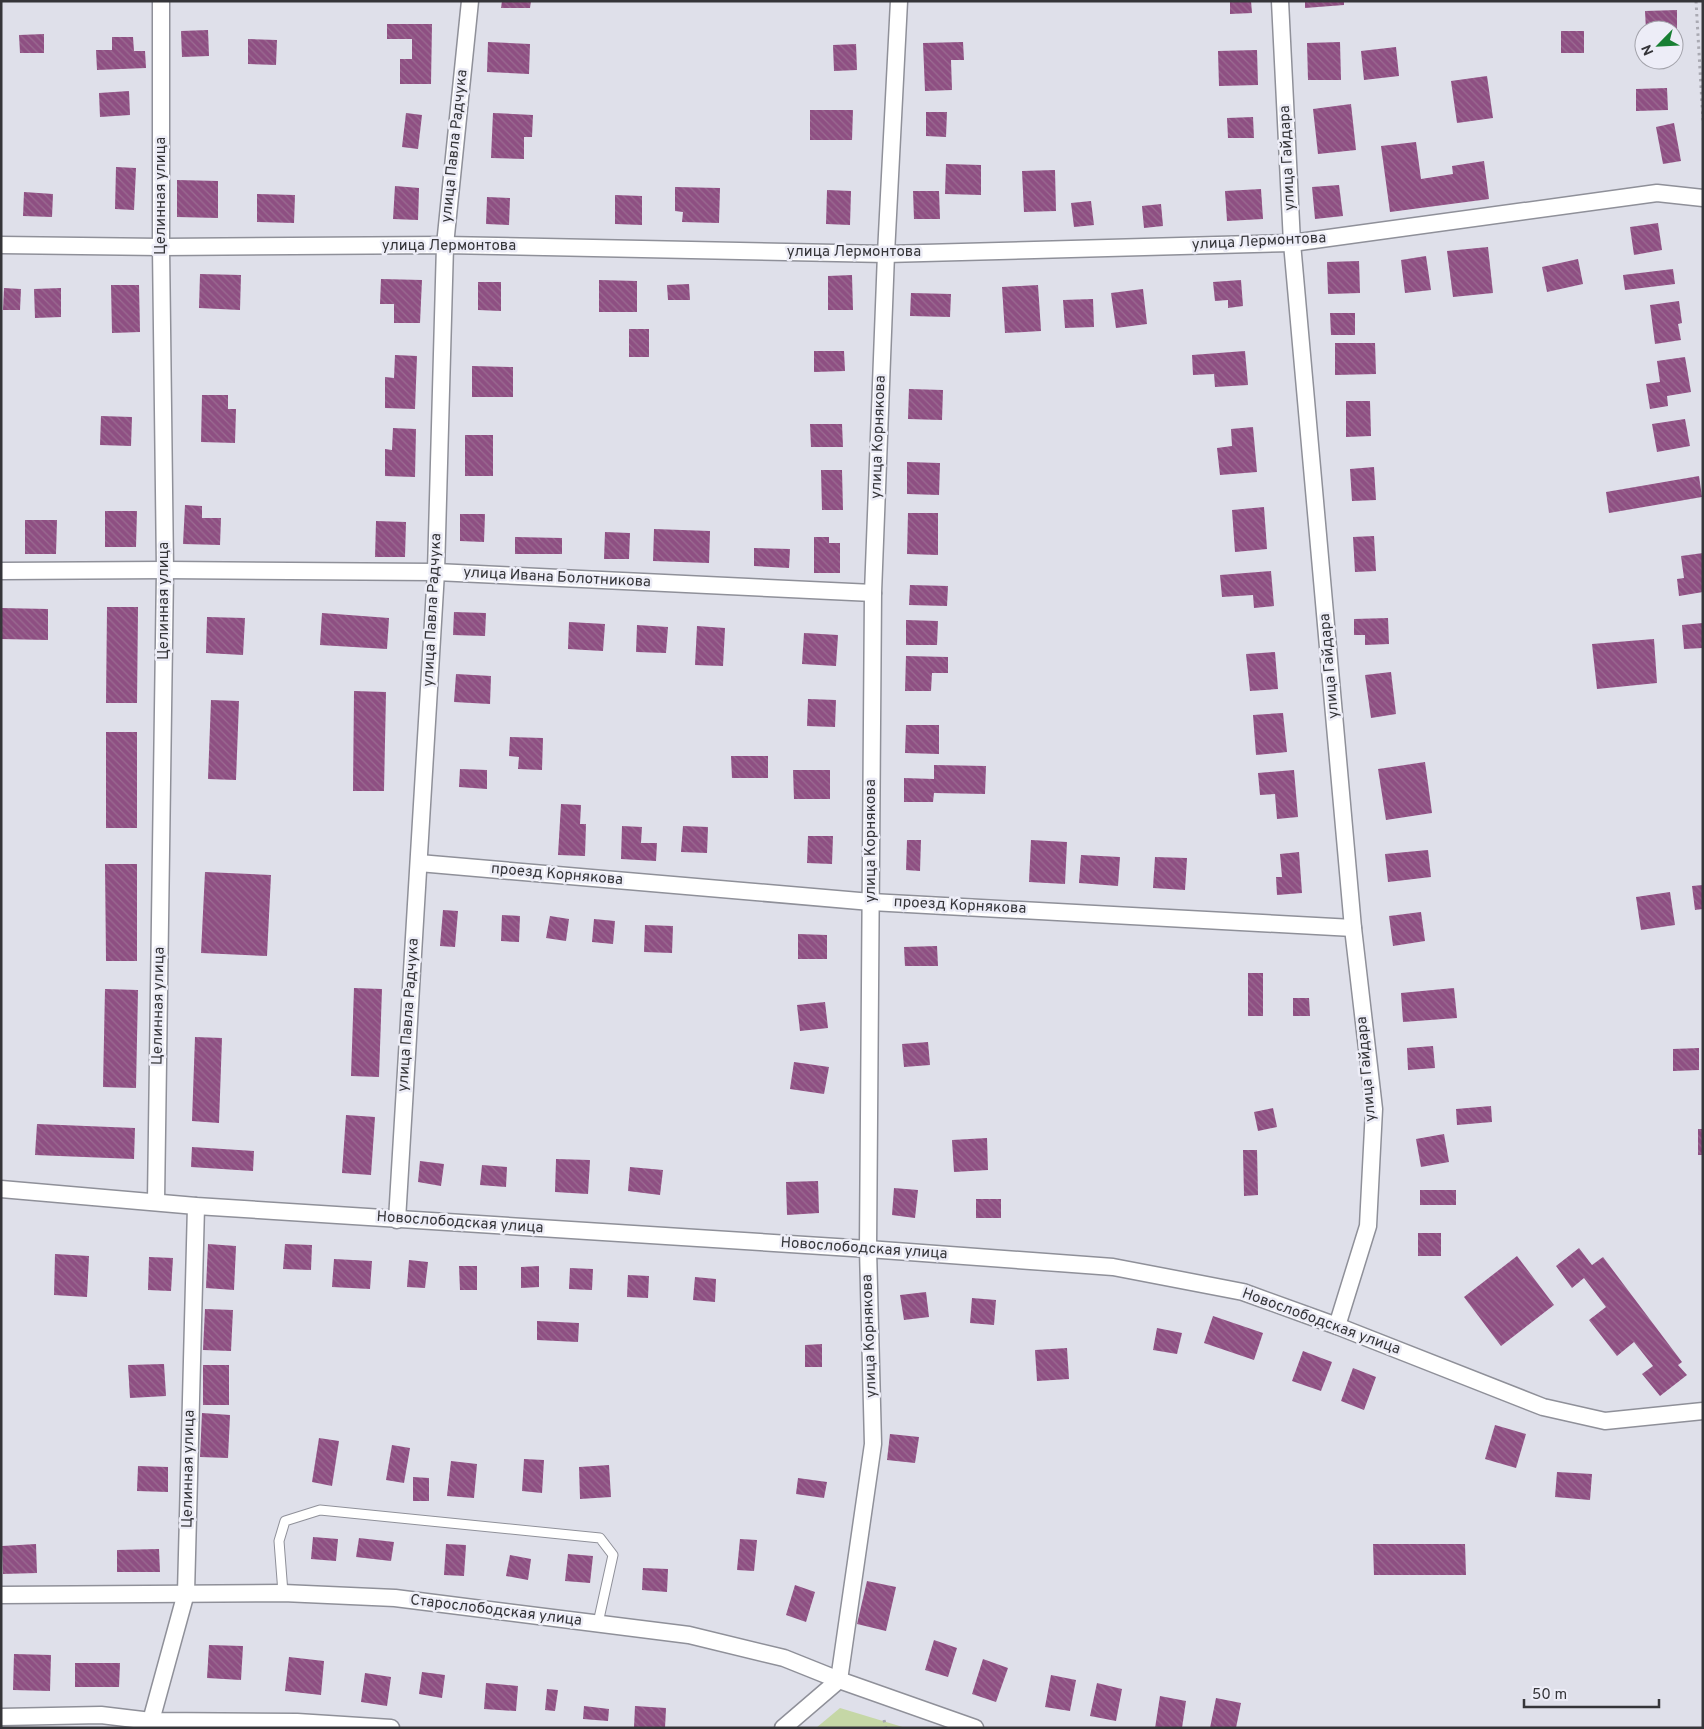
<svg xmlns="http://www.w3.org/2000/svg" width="1704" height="1729" font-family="Overpass,sans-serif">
  <defs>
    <pattern id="building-back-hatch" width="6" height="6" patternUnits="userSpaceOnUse" patternTransform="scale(1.25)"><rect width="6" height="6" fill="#8e4f82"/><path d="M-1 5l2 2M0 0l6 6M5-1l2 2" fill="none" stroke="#9b6c92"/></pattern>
  </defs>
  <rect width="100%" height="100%" fill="#dfe0ea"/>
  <!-- green -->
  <path fill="#c5d7a6" d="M840,1708L906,1728H816Z"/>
  <!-- building -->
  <g fill="url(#building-back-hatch)">
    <path d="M502,1H531L530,8H501Z"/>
    <path d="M1230,1H1251L1252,13L1230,14Z"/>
    <path d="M1305,1H1344V5L1305,8Z"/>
    <path d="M1677,10V32H1674V30H1646L1645,11Z"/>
    <path d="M387,24H432L431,84H400V59H412V39H387Z"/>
    <path d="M208,30L209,56L182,57L181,31Z"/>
    <rect x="1561" y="31" width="23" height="22"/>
    <path d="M44,34V53H20L19,35Z"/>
    <path d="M112,37H133L134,51H145L146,68L97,70L96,50H112Z"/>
    <path d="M248,39L277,40L276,65L248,64Z"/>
    <path d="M488,42L530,44L529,74L487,72Z"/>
    <path d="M963,42L964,60H951L952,90L925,91L923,43Z"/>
    <path d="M1340,42L1341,80H1308L1307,43Z"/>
    <path d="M856,44L857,70L834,71L833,45Z"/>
    <path d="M1396,47L1399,76L1364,80L1361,51Z"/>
    <path d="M1257,50L1258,85L1219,86L1218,51Z"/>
    <path d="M1487,76L1493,118L1457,123L1451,81Z"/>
    <path d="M1667,88L1668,110L1636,111V89Z"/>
    <path d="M129,91L130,115L100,117L99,93Z"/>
    <path d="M1351,104L1356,150L1318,154L1313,109Z"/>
    <path d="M810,110H853L852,140H810Z"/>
    <path d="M926,112H947L946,137L926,136Z"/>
    <path d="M406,113L422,115L418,149L402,147Z"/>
    <path d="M493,113L533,115L532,137H524V159L491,158Z"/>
    <path d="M1253,117L1254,138H1228L1227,118Z"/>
    <path d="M1674,123L1681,161L1663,164L1656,127Z"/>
    <path d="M1416,142L1421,179L1453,174L1452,166L1484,161L1489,199L1390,212L1381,146Z"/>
    <path d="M946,164L981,165V195L945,194Z"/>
    <path d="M116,167L136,168L134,210L115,209Z"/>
    <path d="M1055,170L1056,211L1024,212L1022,171Z"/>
    <path d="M177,180L218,181V218L177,217Z"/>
    <path d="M1339,185L1343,216L1315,219L1312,187Z"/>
    <path d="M395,186L419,188L418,220L393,219Z"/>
    <path d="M675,187L720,188L719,223L682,222L683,212L675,211Z"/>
    <path d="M1261,189L1263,219L1227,221L1225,191Z"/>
    <path d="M827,190L851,191L850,225L826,224Z"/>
    <path d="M913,191H939L940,219H914Z"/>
    <path d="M24,192L53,194L52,217L23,216Z"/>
    <path d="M257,194L295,195L294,223L257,222Z"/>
    <path d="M615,195L642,196V225L615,224Z"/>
    <path d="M487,197L510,198L509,225L486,224Z"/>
    <path d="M1091,201L1094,225L1074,227L1071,203Z"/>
    <path d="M1161,204L1163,226L1144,228L1142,206Z"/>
    <path d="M1658,223L1662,250L1634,255L1630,227Z"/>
    <path d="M1488,247L1493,293L1453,297L1447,251Z"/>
    <path d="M1426,256L1431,290L1405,293L1401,260Z"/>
    <path d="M1578,259L1583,284L1547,292L1542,267Z"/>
    <path d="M1359,261L1360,293L1328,294L1327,262Z"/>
    <path d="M1673,269L1675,284L1625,290L1623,275Z"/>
    <path d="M200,274L241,275L240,310L199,308Z"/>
    <path d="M852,275L853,310H828V276Z"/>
    <path d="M381,279L422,280L420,323H394V304H380Z"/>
    <path d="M599,280L637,281V312H599Z"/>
    <path d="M1241,280L1243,306L1228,308V300L1215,301L1213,282Z"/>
    <path d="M478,282H501V311L478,310Z"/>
    <path d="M689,284L690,300H668L667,285Z"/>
    <path d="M111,285H139L140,332L112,333Z"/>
    <path d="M1038,285L1041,331L1005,333L1002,287Z"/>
    <path d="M4,288L21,289L20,310H3Z"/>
    <path d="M61,288V317L35,318L34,289Z"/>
    <path d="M1143,289L1147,324L1116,328L1111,293Z"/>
    <path d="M911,293L951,294L950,317L910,316Z"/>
    <path d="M1093,299L1094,327L1065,328L1063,300Z"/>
    <path d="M1679,301L1682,323L1678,324L1681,340L1655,344L1650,305Z"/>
    <path d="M1330,313H1355V335H1331Z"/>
    <rect x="629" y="329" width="20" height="28"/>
    <path d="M1335,343H1375L1376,374L1335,375Z"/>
    <path d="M814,351H844L845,371L814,372Z"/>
    <path d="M1245,351L1248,385L1215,387L1214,374L1193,375L1192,355Z"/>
    <path d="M395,355L417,356L415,409L385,408V377L394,378Z"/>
    <path d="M1685,357L1691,392L1667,396L1668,406L1650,409L1646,384L1660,382L1657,361Z"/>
    <path d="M472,366L513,367V397H472Z"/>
    <path d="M909,389L943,390L942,420L908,419Z"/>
    <path d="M202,395H228V409H236L235,443L201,442Z"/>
    <path d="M1346,401H1370L1371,436L1346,437Z"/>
    <path d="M101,416L132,417L131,446L100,445Z"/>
    <path d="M1685,419L1690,446L1657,452L1652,424Z"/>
    <path d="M810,424H842L843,447H811Z"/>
    <path d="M1253,427L1257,472L1220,475L1217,448L1232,446L1231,429Z"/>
    <path d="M393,428L416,429L415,477L385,476V449L392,450Z"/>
    <rect x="465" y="435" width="28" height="41"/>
    <path d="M907,462L940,463L939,495L907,494Z"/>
    <path d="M1374,467L1376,500L1352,501L1350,469Z"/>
    <path d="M821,470H842L843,510H822Z"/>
    <path d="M1699,476L1702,497L1609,513L1606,492Z"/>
    <path d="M185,505L202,506V518H221L220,545L183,544Z"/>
    <path d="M1264,507L1267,549L1235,552L1232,510Z"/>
    <path d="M105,511H137L136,547H105Z"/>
    <path d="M908,513H938V555L907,554Z"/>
    <path d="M460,514H485L484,542L460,541Z"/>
    <path d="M25,520H57L56,554H25Z"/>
    <path d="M376,521L406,522L405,557H375Z"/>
    <path d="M654,529L710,531L709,563L653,561Z"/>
    <path d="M605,532L630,533L629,559H604Z"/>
    <path d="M1374,536L1376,571L1355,572L1353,537Z"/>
    <path d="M515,537L562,538V554H515Z"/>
    <path d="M814,537H829V543H840V573H814Z"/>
    <path d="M754,548L790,549L789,568L754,566Z"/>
    <path d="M1703,553V592L1679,596L1677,579L1684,578L1681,556Z"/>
    <path d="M1271,571L1274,606L1254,608L1253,595L1222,597L1220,575Z"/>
    <path d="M910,585L948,586L947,606L909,605Z"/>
    <path d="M107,607H138L137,703H106Z"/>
    <path d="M1,608L48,609V640L1,639Z"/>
    <path d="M454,612L486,613L485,636L453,635Z"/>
    <path d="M322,613L389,618L387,649L320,645Z"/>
    <path d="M207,617L245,618L243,655L206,653Z"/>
    <path d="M1388,618L1389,644L1365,645V635H1354V619Z"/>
    <path d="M906,620L938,621L937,645H906Z"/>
    <path d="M569,622L605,624L603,651L568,649Z"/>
    <path d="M1703,623V648L1684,649L1682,625Z"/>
    <path d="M637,625L668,627L666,653L636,652Z"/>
    <path d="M697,626L725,628L723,666L695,665Z"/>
    <path d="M804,633L838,635L836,666L802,664Z"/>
    <path d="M1654,639L1657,683L1597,689L1592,644Z"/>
    <path d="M1275,652L1278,689L1250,691L1246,654Z"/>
    <path d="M906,656L948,657V673H932L931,691H905Z"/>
    <path d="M1391,672L1396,714L1371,718L1365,675Z"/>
    <path d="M456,674L491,676L490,704L454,702Z"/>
    <path d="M354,691L386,692L384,791H353Z"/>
    <path d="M808,699L836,700L835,727L807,726Z"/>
    <path d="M211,700L239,701L236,780L208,779Z"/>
    <path d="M1283,713L1287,752L1256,755L1253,715Z"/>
    <path d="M906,725H939V754L905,753Z"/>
    <rect x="106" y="732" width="31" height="96"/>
    <path d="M510,737L543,738L542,770L518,769L519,757L509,756Z"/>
    <path d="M731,756H768V778H732Z"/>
    <path d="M1425,762L1432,813L1386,820L1378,769Z"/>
    <path d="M934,765L986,766L985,794L934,793L933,802H904V778L934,779Z"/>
    <path d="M460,769L487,770V789L459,787Z"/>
    <path d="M793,770H830V799H794Z"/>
    <path d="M1294,770L1298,817L1277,819L1275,794L1260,795L1258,773Z"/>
    <path d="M561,804L581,805L580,824H586L585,856L558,855Z"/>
    <path d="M622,826L642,827L641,843H657L656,861L621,859Z"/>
    <path d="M683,826L708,827L707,853L681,852Z"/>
    <path d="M808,836H833L832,864L807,863Z"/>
    <path d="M907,840H921L920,871L906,870Z"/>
    <path d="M1031,840L1067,842L1065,884L1029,882Z"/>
    <path d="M1428,850L1431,877L1388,882L1385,854Z"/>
    <path d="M1299,852L1302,893L1277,895L1276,877H1282L1280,854Z"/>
    <path d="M1081,855L1120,857L1118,886L1079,883Z"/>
    <path d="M1155,857L1187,858L1185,890L1153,888Z"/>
    <path d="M105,864H137V961H106Z"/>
    <path d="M205,872L271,875L267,956L201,953Z"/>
    <path d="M1703,885V909L1695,910L1692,886Z"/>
    <path d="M1670,892L1675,925L1641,930L1636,897Z"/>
    <path d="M443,910L458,911L455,947L440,946Z"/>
    <path d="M1421,912L1425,941L1393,946L1389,916Z"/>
    <path d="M502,915L520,916L519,942L501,941Z"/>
    <path d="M550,916L569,919L566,941L546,938Z"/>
    <path d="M594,919L615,921L613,944L592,942Z"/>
    <path d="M645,925L673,926L672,953L644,952Z"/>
    <path d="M798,934L827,935V959H798Z"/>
    <path d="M937,946L938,966H905L904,947Z"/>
    <rect x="1248" y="973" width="15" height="43"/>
    <path d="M354,988L382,989L379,1077L351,1076Z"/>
    <path d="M1454,988L1457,1018L1403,1022L1401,993Z"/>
    <path d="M105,989L138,990L136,1088L103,1087Z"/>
    <path d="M1293,998H1309L1310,1016H1293Z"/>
    <path d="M825,1002L828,1028L800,1031L797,1005Z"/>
    <path d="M195,1037L222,1038L219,1123L192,1121Z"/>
    <path d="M928,1042L930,1065L904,1067L902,1044Z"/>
    <path d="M1433,1046L1435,1068L1408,1070L1407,1048Z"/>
    <path d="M1699,1048V1070L1673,1071V1049Z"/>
    <path d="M794,1062L829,1067L824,1094L790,1089Z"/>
    <path d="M1491,1106L1492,1122L1457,1125L1456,1109Z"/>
    <path d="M1273,1108L1277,1127L1258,1131L1254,1112Z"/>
    <path d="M346,1115L375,1117L371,1175L342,1173Z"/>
    <path d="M37,1124L135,1128L134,1159L35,1155Z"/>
    <rect x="1698" y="1129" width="5" height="26"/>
    <path d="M1444,1134L1449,1162L1421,1167L1416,1139Z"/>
    <path d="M987,1138L988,1170L954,1172L952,1140Z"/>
    <path d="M192,1147L254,1151L253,1171L191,1167Z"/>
    <path d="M1243,1150H1257L1258,1195L1244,1196Z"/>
    <path d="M556,1159L590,1160L588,1194L555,1192Z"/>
    <path d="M420,1161L444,1164L441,1186L418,1182Z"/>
    <path d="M482,1165L507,1167L506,1187L480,1185Z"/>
    <path d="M630,1167L663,1170L660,1195L628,1191Z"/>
    <path d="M818,1181L819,1213L787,1215L786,1182Z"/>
    <path d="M894,1188L918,1190L915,1218L892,1215Z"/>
    <rect x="1420" y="1190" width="36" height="15"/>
    <rect x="976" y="1199" width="25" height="19"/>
    <rect x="1418" y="1233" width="23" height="23"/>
    <path d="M208,1244L236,1246L234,1290L206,1288Z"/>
    <path d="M285,1244L312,1245L311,1270L283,1269Z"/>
    <path d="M1579,1248L1592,1265L1603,1257L1682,1362L1678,1365L1687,1375L1660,1396L1642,1374L1653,1366L1634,1342L1617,1356L1589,1320L1606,1307L1584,1278L1572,1288L1556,1266Z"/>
    <path d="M55,1254L89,1256L87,1297L54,1295Z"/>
    <path d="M1517,1256L1554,1305L1501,1346L1464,1297Z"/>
    <path d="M149,1257L173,1258L171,1291L148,1290Z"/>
    <path d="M334,1259L372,1261L370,1289L332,1287Z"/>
    <path d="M409,1260L428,1262L425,1288L407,1287Z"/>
    <path d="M459,1266H477V1290H460Z"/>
    <path d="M539,1266V1287L521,1288V1267Z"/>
    <path d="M570,1268L593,1269L592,1290L569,1289Z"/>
    <path d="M628,1275L649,1276L648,1298L627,1297Z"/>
    <path d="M695,1277L716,1279L715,1302L693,1300Z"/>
    <path d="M926,1292L929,1317L904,1320L900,1295Z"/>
    <path d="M972,1298L996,1300L994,1325L970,1323Z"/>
    <path d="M205,1309L233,1310L231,1351L203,1350Z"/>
    <path d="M1213,1316L1263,1333L1254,1360L1204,1343Z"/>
    <path d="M537,1321L579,1323L578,1342L537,1340Z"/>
    <path d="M1157,1328L1182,1333L1177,1354L1153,1350Z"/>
    <path d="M822,1344V1367H805V1345Z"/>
    <path d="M1067,1348L1069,1379L1037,1381L1035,1350Z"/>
    <path d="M1303,1351L1332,1362L1321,1391L1292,1381Z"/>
    <path d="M164,1364L166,1396L130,1398L128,1365Z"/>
    <rect x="203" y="1365" width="26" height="40"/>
    <path d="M1353,1368L1376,1377L1364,1410L1341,1401Z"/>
    <path d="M202,1413L230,1415L228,1458L200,1457Z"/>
    <path d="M1495,1425L1526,1434L1516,1468L1485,1459Z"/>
    <path d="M890,1434L919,1437L915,1463L887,1460Z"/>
    <path d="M319,1438L339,1441L332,1486L312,1482Z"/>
    <path d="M392,1445L410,1448L404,1483L386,1480Z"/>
    <path d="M524,1459L544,1460L542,1493L522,1491Z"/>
    <path d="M451,1461L477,1464L474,1498L447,1496Z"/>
    <path d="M609,1465L611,1497L580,1499L579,1467Z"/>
    <path d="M138,1466L168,1467V1492L137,1491Z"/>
    <path d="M1557,1472L1592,1474L1590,1500L1555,1497Z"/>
    <path d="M413,1477L429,1478V1501H413Z"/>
    <path d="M798,1478L827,1482L824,1498L796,1494Z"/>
    <path d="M313,1537L338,1539L336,1561L311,1559Z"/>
    <path d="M359,1538L394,1542L391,1561L356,1557Z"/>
    <path d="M740,1539L757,1540L754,1571L737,1570Z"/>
    <path d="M36,1544L37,1573L3,1574L2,1546Z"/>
    <path d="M446,1544L466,1545L464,1576L444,1575Z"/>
    <path d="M1373,1544H1465L1466,1575H1374Z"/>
    <path d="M159,1549L160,1572H117V1550Z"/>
    <path d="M568,1554L593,1556L590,1583L565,1581Z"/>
    <path d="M510,1555L531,1559L528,1580L506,1576Z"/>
    <path d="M643,1568L668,1569L667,1592L642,1590Z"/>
    <path d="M867,1581L896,1587L886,1631L857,1624Z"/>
    <path d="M795,1585L815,1592L806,1622L786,1615Z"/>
    <path d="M934,1640L957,1648L948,1677L925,1670Z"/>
    <path d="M209,1645L243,1646L241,1680L207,1678Z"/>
    <path d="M14,1654L51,1655L50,1691L13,1690Z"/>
    <path d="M289,1657L324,1661L321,1695L285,1691Z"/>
    <path d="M983,1659L1008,1668L996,1702L972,1694Z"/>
    <path d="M75,1663H120L119,1687H75Z"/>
    <path d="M422,1672L445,1675L442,1698L419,1694Z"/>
    <path d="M365,1673L391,1677L387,1706L361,1702Z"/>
    <path d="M1051,1675L1076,1680L1070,1711L1045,1707Z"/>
    <path d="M486,1683L518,1686L516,1711L484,1709Z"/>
    <path d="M1097,1683L1122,1689L1116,1721L1090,1716Z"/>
    <path d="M547,1689L558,1690L555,1711L545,1710Z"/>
    <path d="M1160,1696L1186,1701L1182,1728H1155Z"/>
    <path d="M1216,1698L1241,1703L1236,1728H1210Z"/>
    <path d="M584,1706L609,1709L608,1721L583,1719Z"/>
    <path d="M635,1706L666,1708L665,1728L634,1727Z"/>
  </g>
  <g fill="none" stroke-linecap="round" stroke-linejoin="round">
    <!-- lane casing -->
    <g stroke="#8f9099" stroke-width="11">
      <path id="lane" d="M283,1593L279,1541L285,1521L320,1510L600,1538L613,1555L598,1623"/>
    </g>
    <!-- street casing -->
    <g stroke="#8f9099" stroke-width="19">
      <g id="street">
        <path d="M1280,1L1292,243L1353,928L1374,1109L1368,1226L1337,1326"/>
        <path d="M1,245L161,247L445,245L886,254L1292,243L1657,193L1703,198"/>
        <path d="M1,571L165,570L436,572L873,593"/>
        <path d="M419,863L871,902L1353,928"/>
        <path d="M1,1189L196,1206L868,1249L1113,1267L1243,1292L1337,1326L1543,1407L1605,1421L1703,1411"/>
        <path d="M156,1201L165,570L161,247V1"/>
        <path d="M397,1220L436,572L445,245L470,1"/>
        <path d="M1,1595L283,1593L395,1598L689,1635L784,1658L839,1680L975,1728"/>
        <path d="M1,1717L101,1715L151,1721L297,1722L391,1728"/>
        <path d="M149,1728L186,1593L196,1206"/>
        <path d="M783,1728L839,1680L873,1444L868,1249L873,593L886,254L899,1"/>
      </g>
    </g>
    <!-- path -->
    <g stroke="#a9a9b2" stroke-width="3" stroke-dasharray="2.5 4" stroke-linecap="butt">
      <path d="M1696,1L1703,121"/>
      <path d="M884,1720L886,1728"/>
    </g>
    <!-- lane -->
    <use href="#lane" stroke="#fff" stroke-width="9"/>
    <!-- street -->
    <use href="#street" stroke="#fff" stroke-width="16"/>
  </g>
  <g text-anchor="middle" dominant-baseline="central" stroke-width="5" stroke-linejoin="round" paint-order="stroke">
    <!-- street labels -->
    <g font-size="15" fill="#353539" stroke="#ededf7">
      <text transform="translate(455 146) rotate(-84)">улица Павла Радчука</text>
      <text transform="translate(1288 158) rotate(-93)">улица Гайдара</text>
      <text transform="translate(161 196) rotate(-90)">Целинная улица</text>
      <text transform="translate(1259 242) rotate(-3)">улица Лермонтова</text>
      <text x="449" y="246">улица Лермонтова</text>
      <text x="854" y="252">улица Лермонтова</text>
      <text transform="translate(879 437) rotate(-88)">улица Корнякова</text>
      <text transform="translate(557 578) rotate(3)">улица Ивана Болотникова</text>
      <text transform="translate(164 601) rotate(-90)">Целинная улица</text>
      <text transform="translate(433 610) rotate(-87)">улица Павла Радчука</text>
      <text transform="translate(1330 666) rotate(-95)">улица Гайдара</text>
      <text transform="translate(871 841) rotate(-90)">улица Корнякова</text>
      <text transform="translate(557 875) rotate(5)">проезд Корнякова</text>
      <text transform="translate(960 906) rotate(3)">проезд Корнякова</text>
      <text transform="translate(159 1006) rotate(-89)">Целинная улица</text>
      <text transform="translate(409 1015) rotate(-86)">улица Павла Радчука</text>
      <text transform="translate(1367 1069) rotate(-95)">улица Гайдара</text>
      <text transform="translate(460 1223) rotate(4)">Новослободская улица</text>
      <text transform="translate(864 1249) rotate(4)">Новослободская улица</text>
      <text transform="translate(1321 1322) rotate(20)">Новослободская улица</text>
      <text transform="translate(870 1336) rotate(-92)">улица Корнякова</text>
      <text transform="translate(189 1469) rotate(-89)">Целинная улица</text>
      <text transform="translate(496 1611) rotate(7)">Старослободская улица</text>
    </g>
  </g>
  <!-- border -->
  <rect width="1704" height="1729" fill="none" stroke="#353539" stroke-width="5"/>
  <!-- north arrow -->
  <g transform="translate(1659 45) rotate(246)"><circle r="24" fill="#ededf7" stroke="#a3a3ab"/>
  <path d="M0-4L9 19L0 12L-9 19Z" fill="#187f33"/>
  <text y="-8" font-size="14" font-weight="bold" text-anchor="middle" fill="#353539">N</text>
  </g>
  <!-- scale -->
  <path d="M1524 1699v8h135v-8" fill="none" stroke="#353539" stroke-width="2.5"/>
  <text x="1532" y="1699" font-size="15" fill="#353539" stroke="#ededf7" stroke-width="4" paint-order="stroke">50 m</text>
</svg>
